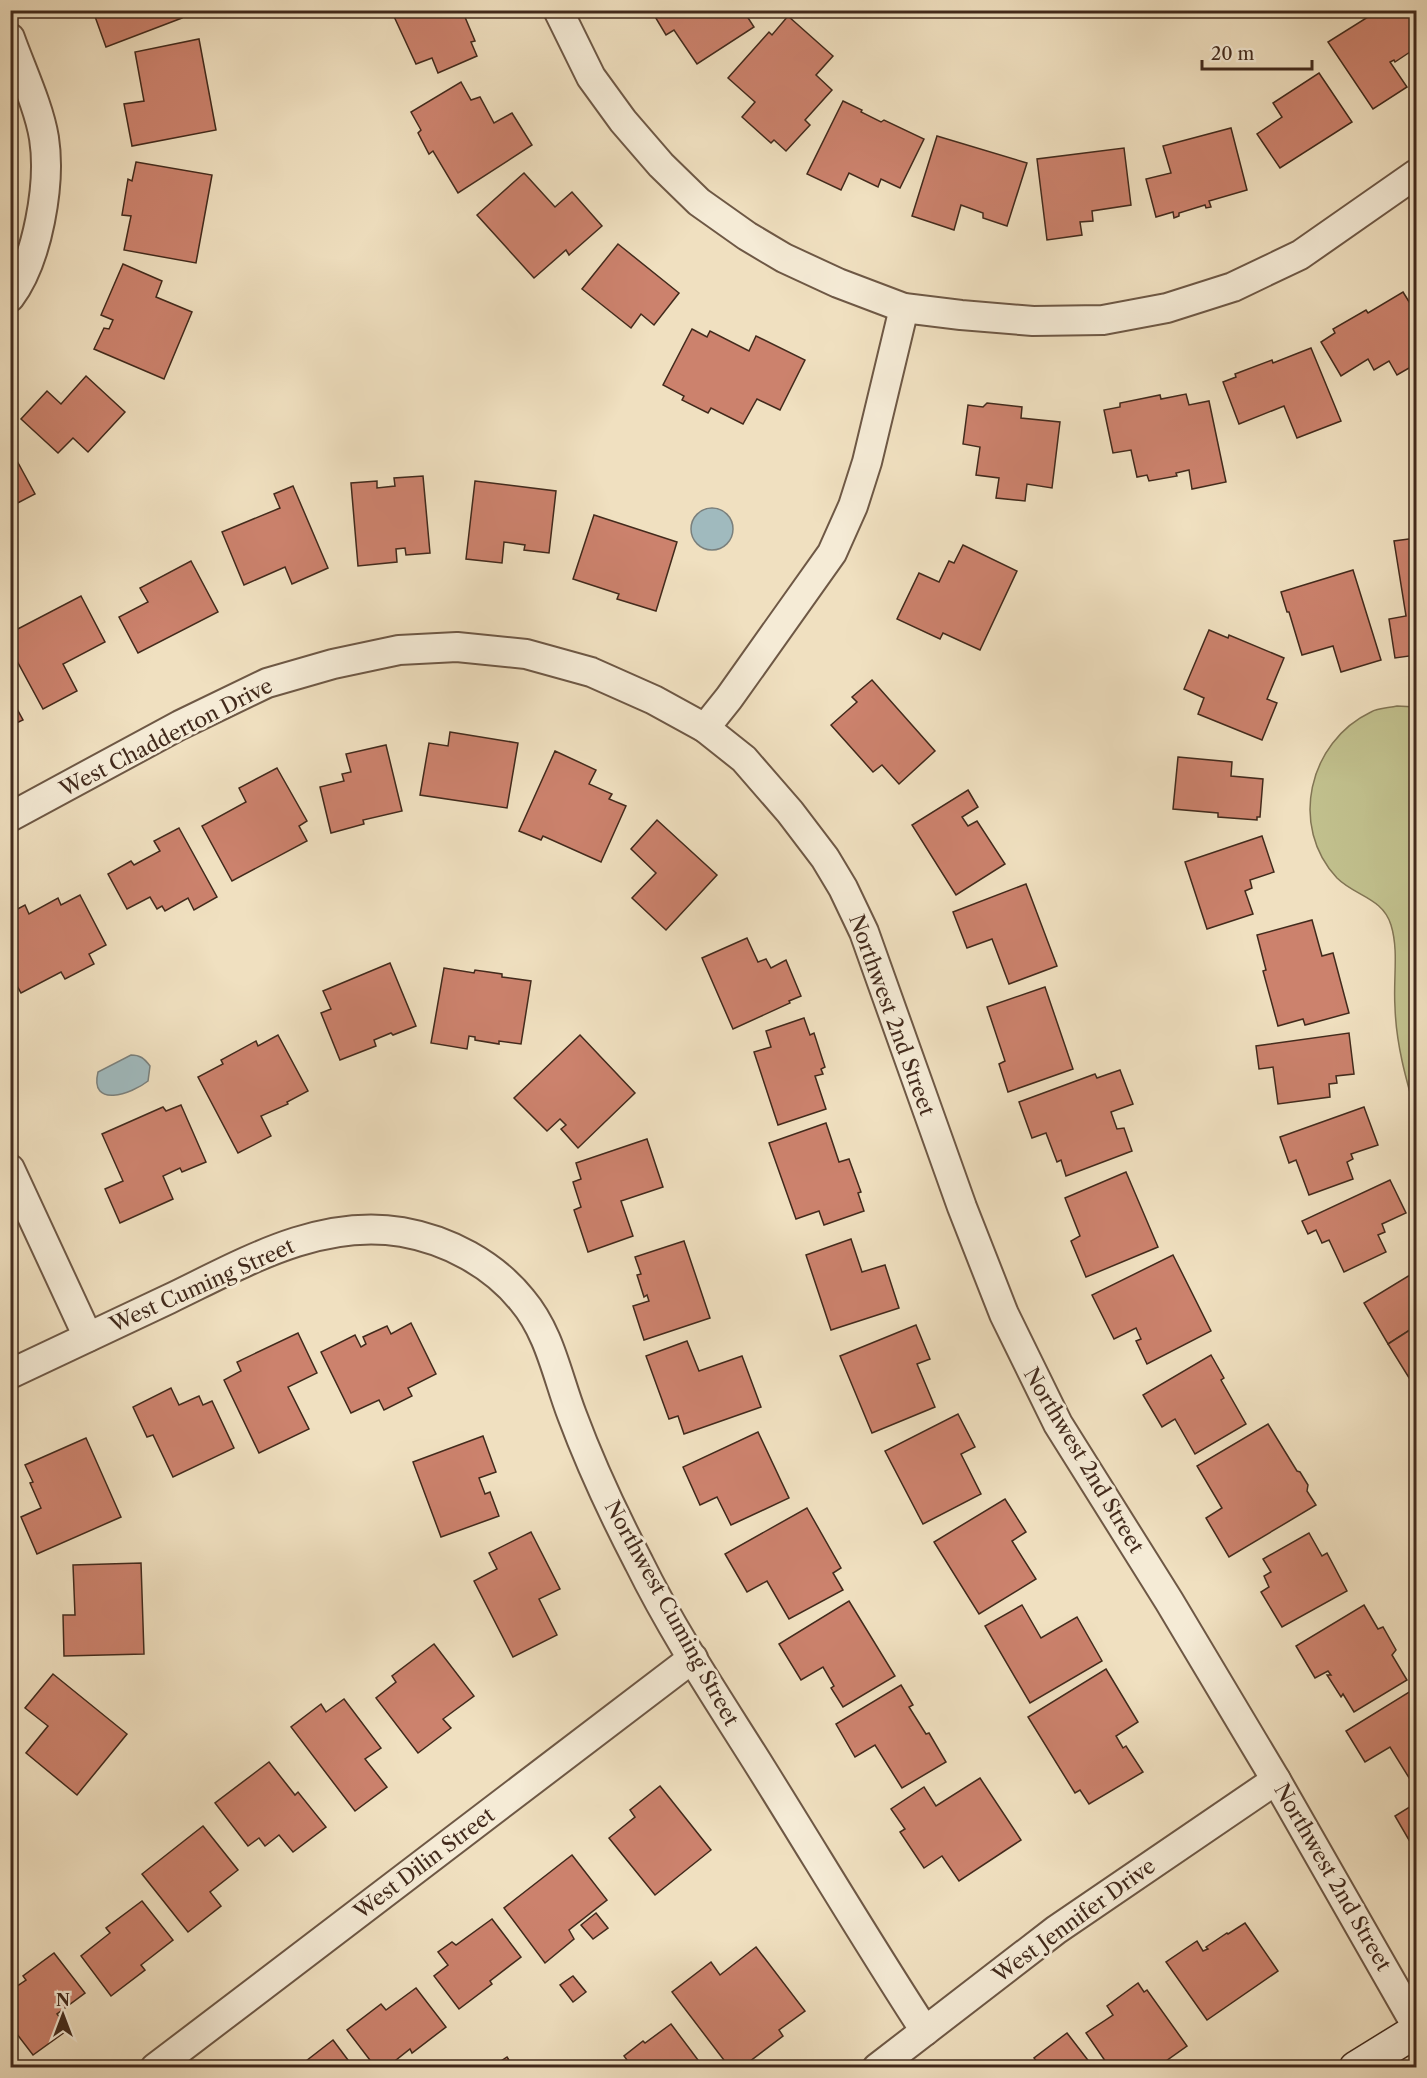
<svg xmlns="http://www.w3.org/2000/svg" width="1427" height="2078" font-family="'Libre Caslon Text',serif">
  <rect width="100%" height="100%" fill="#f0e0c0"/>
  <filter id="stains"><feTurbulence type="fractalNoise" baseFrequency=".00333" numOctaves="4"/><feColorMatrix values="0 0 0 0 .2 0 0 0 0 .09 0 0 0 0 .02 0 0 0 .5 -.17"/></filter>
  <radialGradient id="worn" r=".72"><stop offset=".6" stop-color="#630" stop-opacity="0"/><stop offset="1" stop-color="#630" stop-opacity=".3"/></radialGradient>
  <!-- green -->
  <path fill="#c1c08d" stroke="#827554" stroke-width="1.5" d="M1397,706L1416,707V1114C1406,1079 1396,1044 1395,1007C1393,980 1399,951 1391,925C1383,898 1355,896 1337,878C1289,827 1308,742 1371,712C1378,708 1389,708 1397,706Z"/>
  <!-- water -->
  <g fill="#a0babe" stroke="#7a807d" stroke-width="1.5">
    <circle cx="712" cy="529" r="21"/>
    <path d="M131,1055C140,1055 144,1058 150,1066L148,1081C132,1094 89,1109 98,1072Z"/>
  </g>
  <!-- building -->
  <g fill="#cc826d" stroke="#422a1c" stroke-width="1.5">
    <path d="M179,10L182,18L106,47L93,11Z"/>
    <path d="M391,10H462L475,41L471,42L477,56L438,73L432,58L416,64Z"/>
    <path d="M651,10H743L754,27L697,64L674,30L666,35Z"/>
    <path d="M1379,10H1412L1416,18V43L1415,44L1416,48L1395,62L1394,60L1390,62L1407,87L1373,109L1328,42Z"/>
    <path d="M788,16L833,56L816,75L832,90L805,120L810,125L786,151L774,140L771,143L742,117L755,102L728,78L769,32L772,35Z"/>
    <path d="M199,39L216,130L132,146L124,104L144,101L135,52Z"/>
    <path d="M1319,73L1352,122L1280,168L1257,134L1282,117L1273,103Z"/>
    <path d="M461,82L471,100L480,97L494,123L512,113L532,145L458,193L433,151L429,154L418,133L421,130L411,112Z"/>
    <path d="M843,101L862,110L861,112L881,122L884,120L924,139L900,188L881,179L878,187L849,173L841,190L807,174Z"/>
    <path d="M1231,128L1247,190L1209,201L1211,207L1206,208L1205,205L1179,213V216L1174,218L1173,212L1156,217L1146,179L1171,173L1163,146Z"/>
    <path d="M937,136L1027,163L1007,226L983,218V213L961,205L954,230L912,216Z"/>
    <path d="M1124,148L1131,205L1092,211L1093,221L1080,222L1082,235L1047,240L1037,159Z"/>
    <path d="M136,162L212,175L196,263L124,250L131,216L122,215L128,179L132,181Z"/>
    <path d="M524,173L555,207L572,192L602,226L569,255L566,250L534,278L477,215Z"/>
    <path d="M618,244L679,293L654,325L641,314L631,328L582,289Z"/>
    <path d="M123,264L162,281L156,297L192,312L164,379L94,349L104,328L109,329L113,320L101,315Z"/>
    <path d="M1403,292L1416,313V364L1397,375L1389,361L1374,370L1368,359L1341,376L1321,342L1335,333L1333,329L1366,310L1368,313Z"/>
    <path d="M692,329L707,337L710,331L749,351L756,336L805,360L780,410L757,399L743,424L711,408L708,413L682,400L684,396L663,385Z"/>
    <path d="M1311,348L1341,421L1297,438L1284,406L1239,424L1223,382L1236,377L1235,374L1272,360L1273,363Z"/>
    <path d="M86,376L125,412L88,452L73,438L58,453L21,419L47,391L61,404Z"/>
    <path d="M1186,394L1189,405L1209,401L1226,482L1192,489L1189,470L1176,473L1177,476L1149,481L1147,475L1137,477L1131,450L1113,453L1104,410L1120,407V403L1160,395L1161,399Z"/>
    <path d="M987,403L1022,407L1021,418L1060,422L1052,488L1027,484L1025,501L996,498L999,478L976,475L980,447L963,444L968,405L983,407Z"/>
    <path d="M10,448L35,494L10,507Z"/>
    <path d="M423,476L430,553L406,555L405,548L396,549L397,562L358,566L351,483L377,481V488L395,486L394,478Z"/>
    <path d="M475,481L556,491L549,553L524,550L525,545L504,542L502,563L466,559Z"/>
    <path d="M293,486L328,568L292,584L285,567L244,585L222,532L280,508L274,494Z"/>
    <path d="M594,515L677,542L656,611L617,599L619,594L573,579Z"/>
    <path d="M1416,538V656V655L1395,658L1389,619L1406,616L1394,541Z"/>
    <path d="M963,545L1017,571L980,650L943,633L940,639L897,619L919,573L939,582L949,561L954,563Z"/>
    <path d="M191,561L218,612L138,653L119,617L148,602L140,588Z"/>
    <path d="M1353,570L1381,660L1341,672L1333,646L1302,655L1289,612H1287L1281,592Z"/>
    <path d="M81,596L105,642L63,664L77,691L43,709L10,648V633Z"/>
    <path d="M1209,630L1228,638L1229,635L1284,658L1267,699L1277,703L1262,740L1198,714L1204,698L1184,689Z"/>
    <path d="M872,680L935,751L899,784L882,765L873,772L831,725L857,702L852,697Z"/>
    <path d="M10,696L23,720L10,726Z"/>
    <path d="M450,732L518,743L507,808L420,795L429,743L448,746Z"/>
    <path d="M386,745L402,811L363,820L364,824L331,833L320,787L344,781L342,774L351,772L346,754Z"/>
    <path d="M555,751L596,770L589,784L612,794L609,799L626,806L601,862L543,836L541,840L519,831Z"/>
    <path d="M1178,757L1232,762L1231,776L1263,779L1260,817H1257V820L1218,817V813L1173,809Z"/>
    <path d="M277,768L307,821L299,826L307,841L232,881L202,826L246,802L239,788Z"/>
    <path d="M968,790L978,807L962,817L968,826L977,821L1005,864L956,895L912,825Z"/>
    <path d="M657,820L717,875L666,930L632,898L656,873L631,849Z"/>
    <path d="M179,828L217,897L194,910L188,898L165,911L162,906L157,909L150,897L127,909L108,874L131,861L134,865L160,851L154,841Z"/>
    <path d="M1262,836L1274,872L1250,880L1252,888L1245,891L1253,914L1207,929L1185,862Z"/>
    <path d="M1026,884L1057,966L1009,984L992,939L967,948L953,912Z"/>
    <path d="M80,895L106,945L89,954L94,964L65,979L61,972L21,993L10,973V913L25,905L29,914L58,898L61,905Z"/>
    <path d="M1312,920L1322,956L1333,953L1349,1013L1305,1025L1303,1019L1278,1026L1263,971L1266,970L1257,935Z"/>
    <path d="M747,938L758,962L766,959L771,968L786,960L801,996L789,1001L790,1003L733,1029L702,958Z"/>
    <path d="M390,963L416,1026L393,1035L391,1033L374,1040L376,1046L340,1060L321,1013L331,1009L323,991Z"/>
    <path d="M444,968L474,973L475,970L502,974V977L531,981L521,1044L499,1041V1044L475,1040V1037L469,1036L467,1049L431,1043Z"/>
    <path d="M1045,987L1073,1069L1008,1092L999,1064L1005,1061L987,1007Z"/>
    <path d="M804,1018L810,1035L814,1033L825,1067L821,1069L823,1074L815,1076L826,1109L778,1125L754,1052L771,1047L766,1031Z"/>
    <path d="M1349,1033L1354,1074L1336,1076L1337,1083L1329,1084L1330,1097L1278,1104L1273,1067L1259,1069L1256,1046Z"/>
    <path d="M278,1035L308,1091L287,1102L288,1104L261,1116L271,1136L238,1153L198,1077L223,1064L221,1060L256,1041L258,1046Z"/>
    <path d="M580,1035L635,1093L578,1148L561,1129L566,1125L560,1119L547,1131L514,1098Z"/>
    <path d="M1120,1070L1133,1104L1111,1112L1117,1129L1124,1128L1132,1151L1066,1176L1061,1160L1057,1162L1046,1133L1032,1138L1019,1102L1095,1074L1097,1078Z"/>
    <path d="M181,1105L206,1162L182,1172L180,1168L163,1176L173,1199L120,1223L105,1189L123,1181L102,1134L163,1107L166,1111Z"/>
    <path d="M1364,1107L1378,1145L1351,1154L1353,1159L1347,1162L1353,1179L1309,1195L1296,1160L1289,1163L1280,1137Z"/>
    <path d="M826,1123L839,1162L849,1159L861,1192L858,1193L864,1211L824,1225L819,1211L796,1219L769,1143Z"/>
    <path d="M647,1139L663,1187L621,1201L633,1236L588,1252L574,1210L581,1207L573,1182L581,1179L576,1163Z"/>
    <path d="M1126,1172L1158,1247L1086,1277L1071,1241L1080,1236L1065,1198Z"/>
    <path d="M1390,1180L1406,1213L1382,1224L1385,1232L1378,1235L1386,1252L1344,1272L1329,1240L1322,1243L1316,1230L1308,1234L1302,1221Z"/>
    <path d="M851,1239L862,1272L885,1265L899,1308L831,1330L806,1255Z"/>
    <path d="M684,1241L710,1318L644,1340L633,1306L649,1301L647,1295L644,1297L637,1275L641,1274L635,1257Z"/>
    <path d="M1173,1255L1211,1331L1147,1364L1136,1341L1141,1339L1136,1328L1114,1339L1092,1295Z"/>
    <path d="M1410,1275L1416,1283V1326L1388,1344L1364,1303Z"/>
    <path d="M411,1323L436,1374L408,1388L412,1396L384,1410L379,1400L351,1413L321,1352L355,1335L361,1347L366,1344L363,1337L387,1326L391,1334Z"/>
    <path d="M916,1325L930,1359L917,1364L935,1407L872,1433L840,1356Z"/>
    <path d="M1416,1326V1378L1411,1381L1388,1344Z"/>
    <path d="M298,1333L317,1373L288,1387L309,1429L259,1453L224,1380L241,1371L237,1362Z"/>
    <path d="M687,1341L699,1371L742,1356L761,1407L684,1434L678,1416L669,1419L646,1356Z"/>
    <path d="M1211,1355L1224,1378L1221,1380L1246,1424L1195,1454L1175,1419L1162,1427L1143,1395Z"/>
    <path d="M171,1388L179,1405L199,1396L203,1405L212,1401L234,1448L173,1477L153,1435L147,1437L133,1407Z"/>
    <path d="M958,1414L975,1447L961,1454L981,1494L923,1524L885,1451Z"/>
    <path d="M1268,1424L1297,1471L1300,1472L1308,1485L1307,1491L1316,1505L1229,1557L1206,1518L1222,1508L1197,1466Z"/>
    <path d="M758,1432L789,1498L731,1525L717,1497L700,1505L683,1467Z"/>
    <path d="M483,1436L496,1472L479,1478L485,1494L490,1492L499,1516L441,1537L413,1462Z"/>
    <path d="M86,1438L121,1517L37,1554L21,1517L41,1508L30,1483L33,1482L25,1465Z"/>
    <path d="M1005,1499L1026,1532L1012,1541L1036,1579L979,1614L934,1542Z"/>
    <path d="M807,1508L841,1568L833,1573L843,1590L789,1619L767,1581L747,1592L725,1554Z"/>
    <path d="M531,1532L560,1589L539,1599L557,1635L513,1657L474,1581L497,1569L489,1553Z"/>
    <path d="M1309,1533L1322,1556L1327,1553L1347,1591L1282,1627L1261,1592L1269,1587L1264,1576L1271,1572L1263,1559Z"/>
    <path d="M141,1563L144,1654L64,1656L63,1615H75L73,1565Z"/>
    <path d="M849,1601L895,1676L843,1707L831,1688L834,1686L823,1667L801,1680L779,1644Z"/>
    <path d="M1022,1605L1041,1638L1077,1617L1102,1661L1030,1703L985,1626Z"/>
    <path d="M1364,1605L1378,1629L1383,1627L1396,1650L1392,1655L1407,1680L1354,1712L1343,1694L1341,1697L1327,1675H1331L1328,1671L1315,1678L1296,1646Z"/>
    <path d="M434,1644L474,1696L443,1719L451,1728L418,1753L376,1698L396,1682L392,1676Z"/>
    <path d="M1106,1669L1138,1722L1116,1736L1123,1748L1126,1746L1143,1772L1089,1804L1080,1790L1075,1793L1028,1717Z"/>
    <path d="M53,1674L127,1734L77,1795L26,1753L48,1726L25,1708Z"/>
    <path d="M901,1685L913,1705L909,1707L926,1734L929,1733L946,1762L902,1788L875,1745L855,1757L836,1724Z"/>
    <path d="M1414,1689L1416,1694V1789L1390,1747L1365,1762L1346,1731Z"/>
    <path d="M344,1699L381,1748L365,1759L387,1787L355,1811L291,1727L321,1704L326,1712Z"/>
    <path d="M269,1762L295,1795L298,1792L326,1827L293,1852L279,1835L265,1846L259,1838L248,1846L215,1803Z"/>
    <path d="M980,1778L1021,1840L959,1881L942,1856L924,1868L900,1832L905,1829L891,1809L924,1787L936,1806Z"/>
    <path d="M660,1786L711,1850L655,1895L609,1838L635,1817L630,1810Z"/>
    <path d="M1416,1803V1845L1413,1847L1395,1816Z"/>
    <path d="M203,1826L238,1870L210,1892L221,1906L188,1932L142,1874Z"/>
    <path d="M572,1855L607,1900L569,1930L574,1939L545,1963L504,1908Z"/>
    <path d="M142,1901L173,1940L141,1965L145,1970L111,1996L81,1956L110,1933L106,1928Z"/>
    <path d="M596,1913L608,1928L593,1939L581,1925Z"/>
    <path d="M492,1919L521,1957L490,1981L492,1984L459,2009L434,1976L448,1965L438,1952L452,1942L456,1945Z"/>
    <path d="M1245,1923L1278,1971L1207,2020L1166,1962L1197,1941L1203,1951L1208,1949L1206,1947L1227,1933L1228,1934Z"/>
    <path d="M756,1947L805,2011L779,2030L783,2036L741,2068H730L672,1992L711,1962L720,1975Z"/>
    <path d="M54,1953L85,1993L57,2014L69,2029L33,2055L10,2025V1991L26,1980L23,1976Z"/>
    <path d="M573,1976L586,1992L573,2002L560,1985Z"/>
    <path d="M1138,1983L1144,1992L1147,1990L1187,2046L1156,2068H1110L1086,2033L1113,2015L1107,2006Z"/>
    <path d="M416,1988L446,2027L412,2053L410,2049L386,2068H376L347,2030L381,2004L386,2010Z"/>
    <path d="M671,2024L704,2068H617L627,2060L624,2056L643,2041L645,2043Z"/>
    <path d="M1067,2033L1094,2068H1041L1034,2058Z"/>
    <path d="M333,2040L354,2068H297Z"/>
    <path d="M507,2057L514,2068H497L495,2065Z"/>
  </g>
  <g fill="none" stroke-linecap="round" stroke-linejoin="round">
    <!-- minor casing -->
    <g stroke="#6e5845" stroke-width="32">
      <g id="minor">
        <path d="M558,10L591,77L623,121L661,165L699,202L747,236L784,258L838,283L904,308L961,315L1033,321L1103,320L1167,308L1233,287L1300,255L1416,174"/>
        <path d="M10,38C21,69 39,107 44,138C51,183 38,260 10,297"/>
        <path d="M705,728L729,698L832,553L853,506L867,462L904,308"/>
        <path d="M10,817L180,725L267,683L333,664L399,650L457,647L526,654L591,672L654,700L705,728L744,759L790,812L825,858L843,888L864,932L962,1207L1004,1314L1058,1424L1169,1601L1276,1780L1416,2025"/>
        <path d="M10,1169L88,1337"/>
        <path d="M10,1374C64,1349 117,1324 169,1299C242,1264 318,1218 402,1232C448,1240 493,1264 522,1300C550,1333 557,1376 572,1415C591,1466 614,1515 639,1563C674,1634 719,1701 761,1768C816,1856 869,1945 925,2031"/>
        <path d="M155,2068L693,1658"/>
        <path d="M877,2068L1056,1930L1276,1780"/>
      </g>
    </g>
    <!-- secondary casing -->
    <g stroke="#422a1c" stroke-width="36">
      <path id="secondary" d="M1356,2068L1416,2031"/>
    </g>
    <!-- minor -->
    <use href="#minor" stroke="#f5ebd6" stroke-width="28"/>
    <!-- secondary -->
    <use href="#secondary" stroke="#f5ebd6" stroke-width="33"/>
  </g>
  <g text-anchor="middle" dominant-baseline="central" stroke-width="6" stroke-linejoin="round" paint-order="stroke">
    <!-- street labels -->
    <g font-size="21" fill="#422a1c" stroke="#f5ebd6">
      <text transform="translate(166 737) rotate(-27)">West Chadderton Drive</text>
      <text transform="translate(892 1015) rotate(70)">Northwest 2nd Street</text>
      <text transform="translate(202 1285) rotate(-24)">West Cuming Street</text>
      <text transform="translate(1084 1460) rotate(59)">Northwest 2nd Street</text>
      <text transform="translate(672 1613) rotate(61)">Northwest Cuming Street</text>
      <text transform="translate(424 1863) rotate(-37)">West Dilin Street</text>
      <text transform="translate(1333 1877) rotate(60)">Northwest 2nd Street</text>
      <text transform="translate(1074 1920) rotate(-36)">West Jennifer Drive</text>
    </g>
  </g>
  <!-- margin -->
  <rect width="1427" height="2078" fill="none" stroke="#f0e0c0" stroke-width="36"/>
  <rect x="12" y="12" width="1403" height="2054" fill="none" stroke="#422a1c" stroke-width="3"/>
  <rect x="18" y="18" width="1391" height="2042" fill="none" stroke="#422a1c" stroke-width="1.5"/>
  <!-- north arrow -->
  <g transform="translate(63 2015)" stroke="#f5ebd6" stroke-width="4.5" paint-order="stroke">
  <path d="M0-4.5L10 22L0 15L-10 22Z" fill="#422a1c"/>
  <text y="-9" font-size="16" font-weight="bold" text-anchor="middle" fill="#422a1c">N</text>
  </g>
  <!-- scale -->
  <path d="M1202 60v9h110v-9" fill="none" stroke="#422a1c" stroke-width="3"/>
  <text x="1211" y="60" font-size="18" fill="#422a1c" stroke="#f5ebd6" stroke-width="4.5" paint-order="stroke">20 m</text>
  <rect width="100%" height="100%" filter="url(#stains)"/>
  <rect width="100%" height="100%" fill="url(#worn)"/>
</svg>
